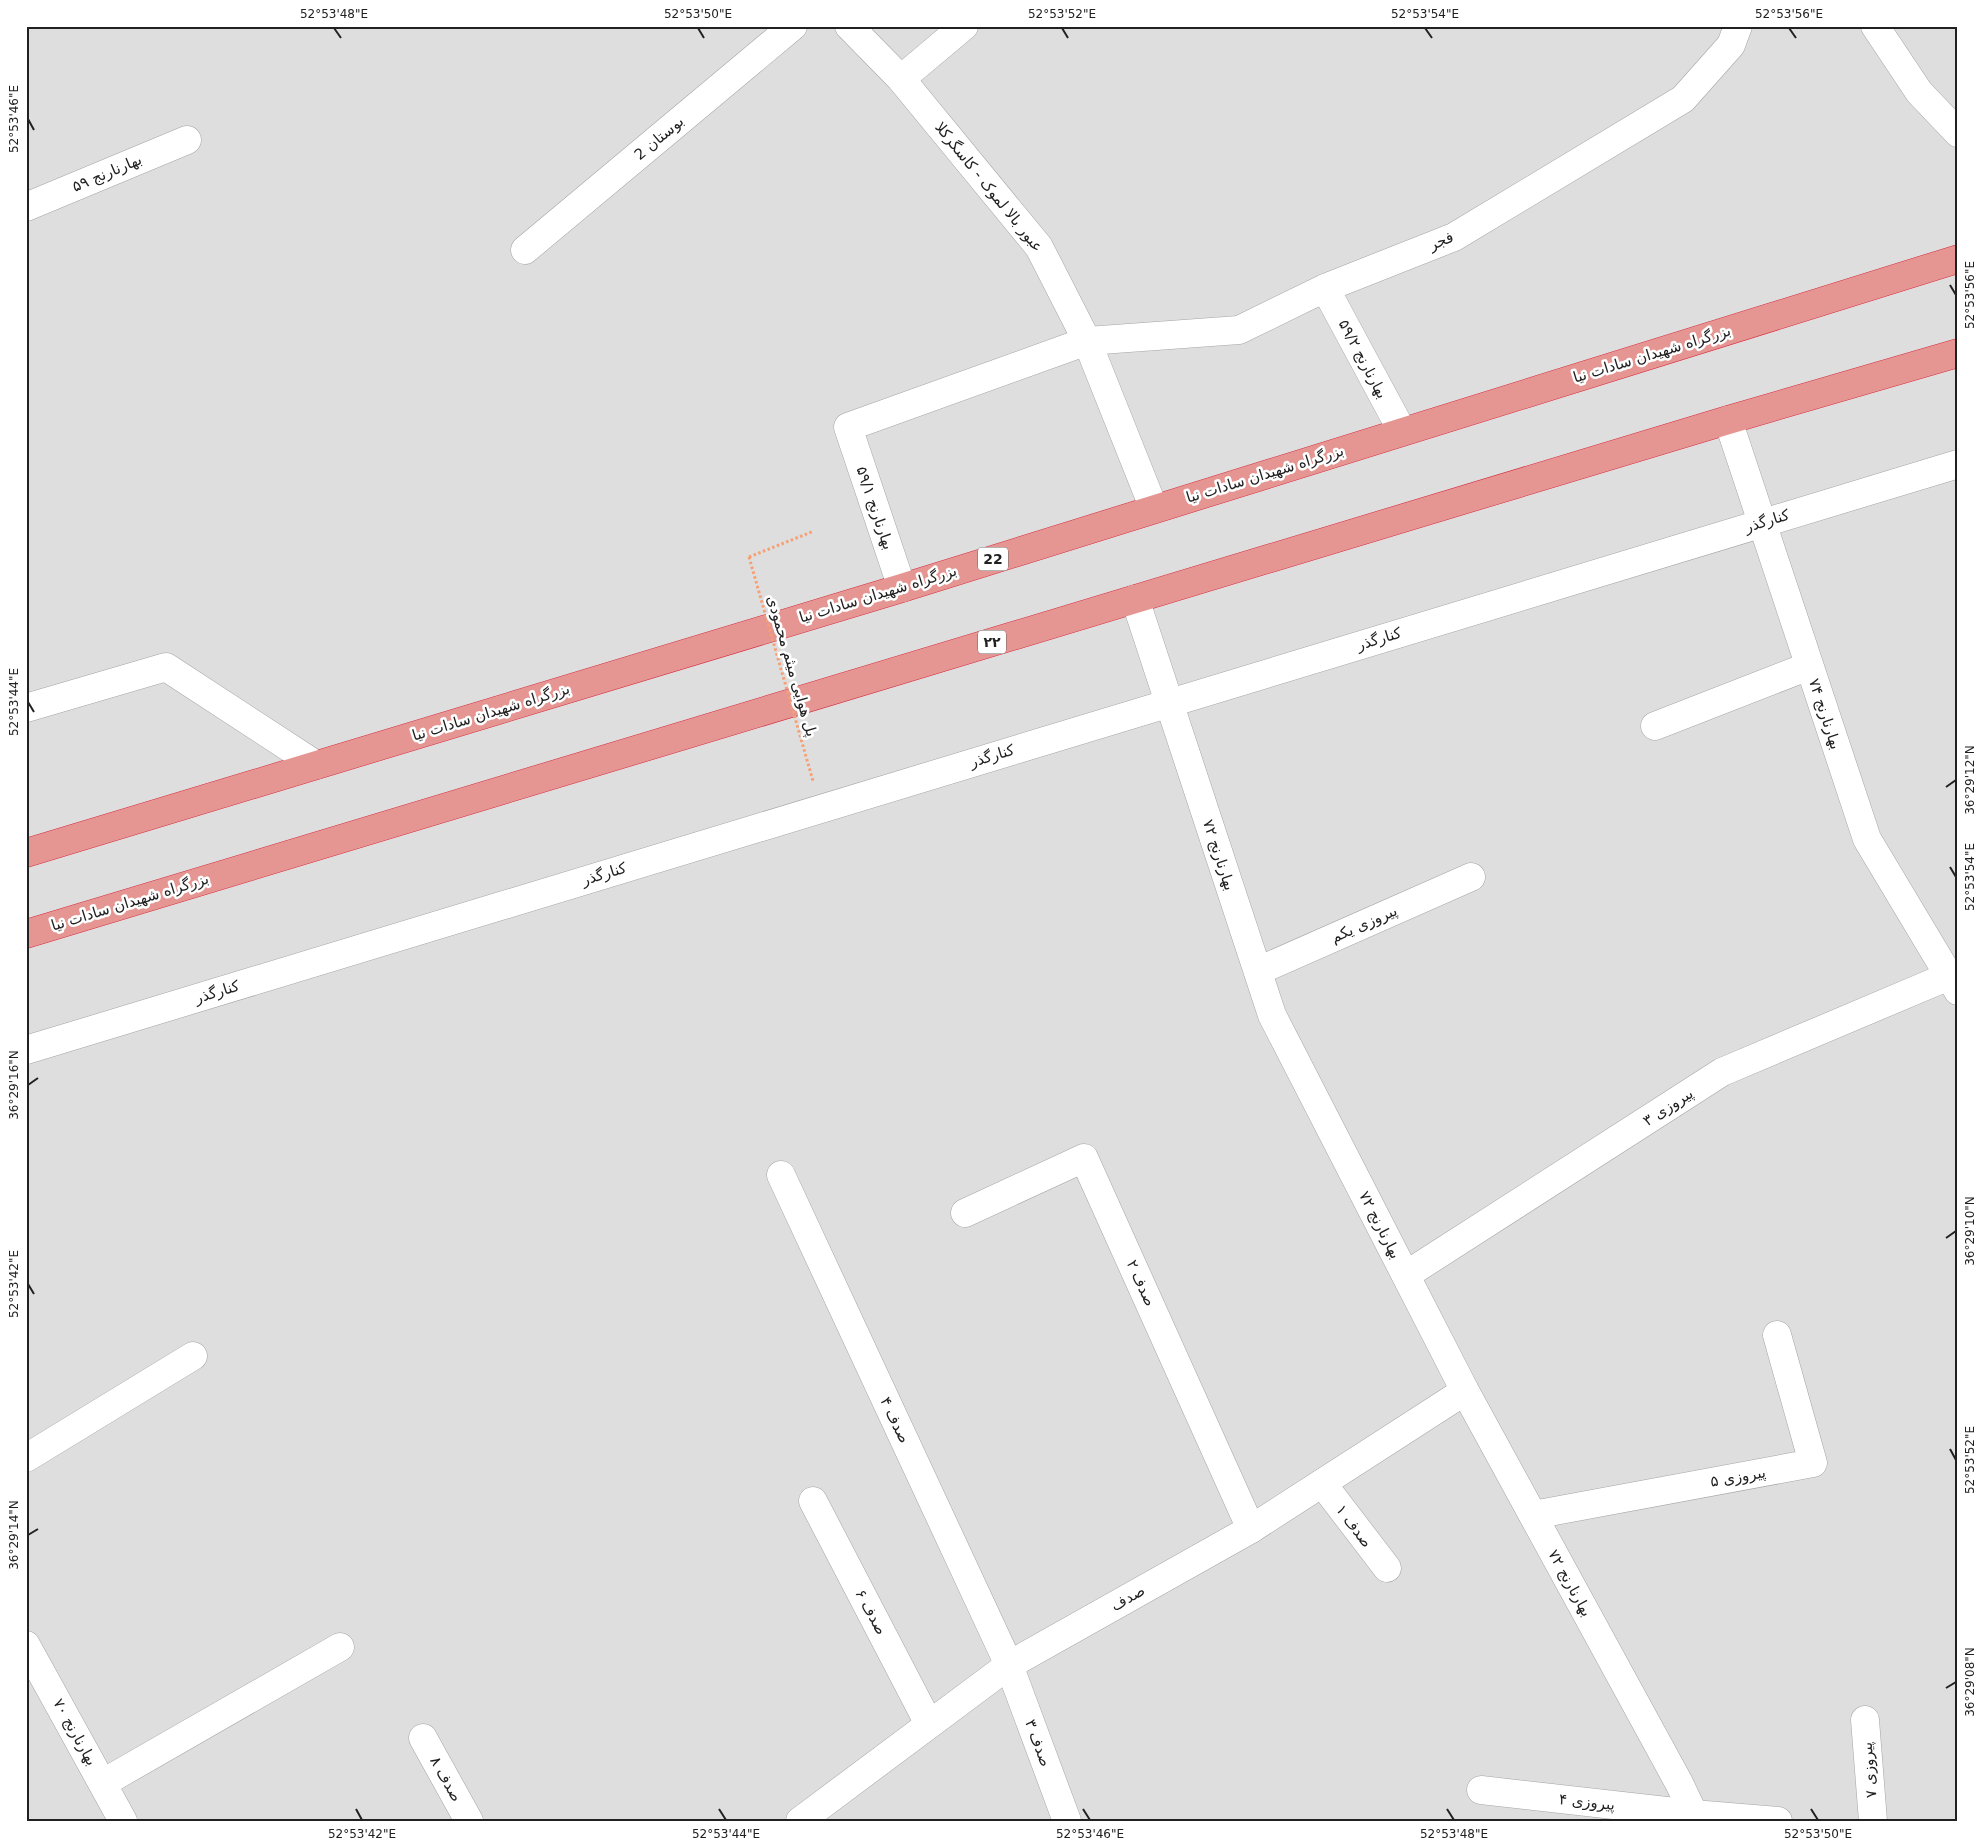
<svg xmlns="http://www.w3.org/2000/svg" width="1984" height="1847" font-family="'DejaVu Sans','Noto Naskh Arabic',sans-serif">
  <rect width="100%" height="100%" fill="#f1f0e8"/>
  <!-- residential -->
  <rect fill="#dfdede" x="26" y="26" width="1932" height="1795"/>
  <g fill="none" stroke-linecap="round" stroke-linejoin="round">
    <!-- minor casing -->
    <g stroke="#a5a5a5" stroke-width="29">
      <g id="minor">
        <path d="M849,26L901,79L1039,247L1087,341L1154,509"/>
        <path d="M1875,26L1919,92L1958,133"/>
        <path d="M901,79L964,26"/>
        <path d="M26,207L187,140"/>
        <path d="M525,250L793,26"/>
        <path d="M1325,288L1402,431"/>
        <path d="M1728,420L1867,839L1958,991"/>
        <path d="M902,588L848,427L1087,341L1239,330L1325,288L1454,237L1683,99L1731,45L1738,26"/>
        <path d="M1135,599L1272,1015L1465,1391L1679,1783L1697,1821"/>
        <path d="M26,708L166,667L316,765"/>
        <path d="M1655,726L1809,666"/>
        <path d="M1258,971L1471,877"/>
        <path d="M26,1050L1958,464"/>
        <path d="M781,1175L1009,1665L1067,1821"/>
        <path d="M965,1213L1084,1158L1251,1529"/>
        <path d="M1406,1275L1722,1072L1949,976"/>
        <path d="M26,1458L193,1356"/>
        <path d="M1322,1483L1387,1568"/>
        <path d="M813,1501L929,1724"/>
        <path d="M1533,1515L1813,1463L1777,1335"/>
        <path d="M26,1645L123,1821"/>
        <path d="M1865,1720L1873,1821"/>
        <path d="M423,1738L469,1821"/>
        <path d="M103,1783L340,1647"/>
        <path d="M1481,1790L1693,1814L1778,1821"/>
        <path d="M800,1821L1009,1665L1251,1529L1465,1391"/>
      </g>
    </g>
    <!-- highway casing -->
    <g stroke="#d72d41" stroke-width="29">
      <g id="highway">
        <path d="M26,853L902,588L1958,259"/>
        <path d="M26,934L1728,420L1958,353"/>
      </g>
    </g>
    <!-- path -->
    <path stroke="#f69f74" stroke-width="3" stroke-dasharray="2.5 2.5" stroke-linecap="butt" d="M749,557L814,531"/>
    <!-- minor -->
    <use href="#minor" stroke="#fff" stroke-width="28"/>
    <!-- highway -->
    <use href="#highway" stroke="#e59692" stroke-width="28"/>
    <!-- path-bridge -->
    <path stroke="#f69f74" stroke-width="3" stroke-dasharray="2.5 2.5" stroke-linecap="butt" d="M749,557L813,781"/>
  </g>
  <!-- ticks -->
  <path fill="none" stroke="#212121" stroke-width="2" d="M334,28L341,38M698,28L704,38M1062,28L1068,38M1425,28L1432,38M1789,28L1796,38M28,119L34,130M1950,285L1956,295M28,702L34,712M1946,787L1956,780M1950,867L1956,877M28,1085L38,1078M1946,1238L1956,1231M28,1284L34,1294M1950,1449L1956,1460M28,1535L38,1529M1946,1688L1956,1682M356,1809L362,1820M719,1809L726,1820M1083,1809L1090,1820M1447,1809L1454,1820M1811,1809L1818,1820"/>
  <g text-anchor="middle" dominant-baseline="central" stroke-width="5" stroke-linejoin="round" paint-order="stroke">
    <!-- shield labels -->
    <g fill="#fff" stroke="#646464" stroke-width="1">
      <rect x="978" y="547.5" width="30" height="23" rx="4"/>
      <rect x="978" y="630.5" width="28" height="23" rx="4"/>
    </g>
    <g font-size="14" font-weight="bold" fill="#212121">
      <text x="993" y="559">22</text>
      <text x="992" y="642">۲۲</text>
    </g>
    <!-- street labels -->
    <g font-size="15" fill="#212121" stroke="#fff">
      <text transform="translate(659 138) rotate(-40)">بوستان 2</text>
      <text transform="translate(107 173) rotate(-23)">بهارنارنج ۵۹</text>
      <text transform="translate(989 187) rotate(51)">عبور بالا لموک - کاسگرکلا</text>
      <text transform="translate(1441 241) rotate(-23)">فجر</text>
      <text transform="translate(1652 354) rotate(-17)">بزرگراه شهیدان سادات نیا</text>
      <text transform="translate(1363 359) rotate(62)">بهارنارنج ۵۹/۲</text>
      <text transform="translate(1265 474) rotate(-17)">بزرگراه شهیدان سادات نیا</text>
      <text transform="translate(875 508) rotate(71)">بهارنارنج ۵۹/۱</text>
      <text transform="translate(1767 521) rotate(-17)">کنارگذر</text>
      <text transform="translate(878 594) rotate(-17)">بزرگراه شهیدان سادات نیا</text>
      <text transform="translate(1379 639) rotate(-17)">کنارگذر</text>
      <text transform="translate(792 666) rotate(74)">پل هوایی میثم محمودی</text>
      <text transform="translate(491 712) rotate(-17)">بزرگراه شهیدان سادات نیا</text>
      <text transform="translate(1825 714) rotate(72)">بهارنارنج ۷۴</text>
      <text transform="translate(992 756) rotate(-17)">کنارگذر</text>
      <text transform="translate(1219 855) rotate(72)">بهارنارنج ۷۲</text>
      <text transform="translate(604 874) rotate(-17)">کنارگذر</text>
      <text transform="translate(130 902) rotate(-17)">بزرگراه شهیدان سادات نیا</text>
      <text transform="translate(1364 924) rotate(-24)">پیروزی یکم</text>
      <text transform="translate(217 992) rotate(-17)">کنارگذر</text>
      <text transform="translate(1668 1107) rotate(-33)">پیروزی ۳</text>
      <text transform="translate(1380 1225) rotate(63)">بهارنارنج ۷۲</text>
      <text transform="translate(1141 1283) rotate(66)">صدف ۲</text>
      <text transform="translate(895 1420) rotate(65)">صدف ۴</text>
      <text transform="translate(1738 1477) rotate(-10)">پیروزی ۵</text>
      <text transform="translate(1354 1526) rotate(53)">صدف ۱</text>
      <text transform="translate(1570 1583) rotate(61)">بهارنارنج ۷۲</text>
      <text transform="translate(1128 1598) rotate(-29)">صدف</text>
      <text transform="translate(871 1612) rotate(62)">صدف ۶</text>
      <text transform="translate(75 1732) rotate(61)">بهارنارنج ۷۰</text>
      <text transform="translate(1038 1743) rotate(70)">صدف ۳</text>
      <text transform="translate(1869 1770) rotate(-95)">پیروزی ۷</text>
      <text transform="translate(446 1779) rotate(61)">صدف ۸</text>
      <text transform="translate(1587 1802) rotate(6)">پیروزی ۴</text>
    </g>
  </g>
  <!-- border -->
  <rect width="1984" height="1847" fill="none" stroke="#ffffff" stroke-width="55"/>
  <rect x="28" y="28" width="1928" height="1792" fill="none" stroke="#212121" stroke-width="2"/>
  <g font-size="12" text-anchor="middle" fill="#212121">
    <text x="334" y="18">52°53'48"E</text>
    <text x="698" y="18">52°53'50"E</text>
    <text x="1062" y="18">52°53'52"E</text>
    <text x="1425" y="18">52°53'54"E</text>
    <text x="1789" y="18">52°53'56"E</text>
    <text transform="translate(14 119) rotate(-90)" y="4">52°53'46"E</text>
    <text transform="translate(1970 295) rotate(-90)" y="4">52°53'56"E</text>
    <text transform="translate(14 702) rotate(-90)" y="4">52°53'44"E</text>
    <text transform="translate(1970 780) rotate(-90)" y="4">36°29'12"N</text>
    <text transform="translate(1970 877) rotate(-90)" y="4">52°53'54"E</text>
    <text transform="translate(14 1085) rotate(-90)" y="4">36°29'16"N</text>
    <text transform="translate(1970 1231) rotate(-90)" y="4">36°29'10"N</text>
    <text transform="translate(14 1284) rotate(-90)" y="4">52°53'42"E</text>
    <text transform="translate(1970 1460) rotate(-90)" y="4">52°53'52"E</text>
    <text transform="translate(14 1535) rotate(-90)" y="4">36°29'14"N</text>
    <text transform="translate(1970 1682) rotate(-90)" y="4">36°29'08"N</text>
    <text x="362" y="1838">52°53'42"E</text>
    <text x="726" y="1838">52°53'44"E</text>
    <text x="1090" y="1838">52°53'46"E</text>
    <text x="1454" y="1838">52°53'48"E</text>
    <text x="1818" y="1838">52°53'50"E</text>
  </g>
</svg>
